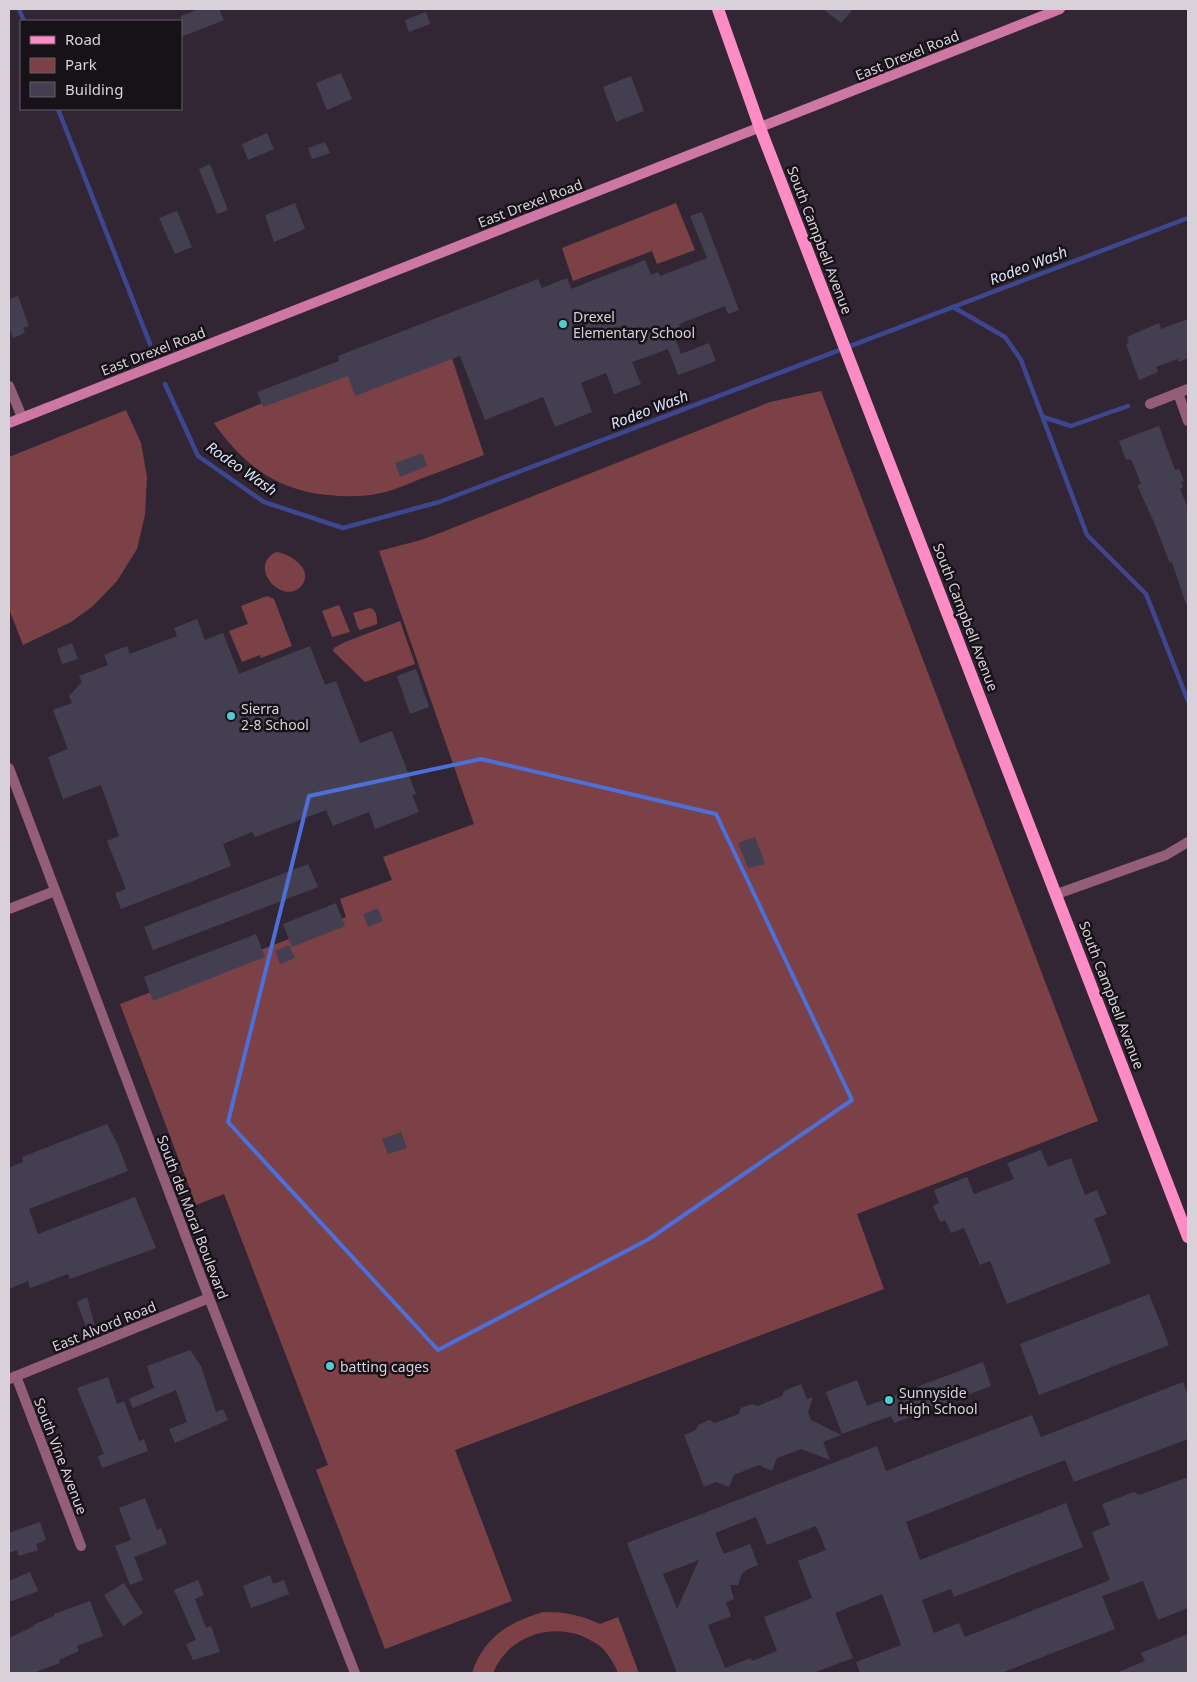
<svg xmlns="http://www.w3.org/2000/svg" width="1197" height="1682" font-family="'Noto Sans',sans-serif">
  <rect width="100%" height="100%" fill="#332634"/>
  <!-- green -->
  <g fill="#7c4147">
    <path d="M676,203L695,250L657,264L652,251L573,281L562,248Z"/>
    <path d="M436,332L445,337L484,455C463,463 442,471 420,479C408,484 395,490 381,493C364,497 346,497 328,495C277,490 243,465 214,423Z"/>
    <path d="M821,391L1098,1121L857,1214L884,1289L455,1450L512,1601L385,1649L316,1470L328,1465L224,1194L196,1205L120,1004L346,917L340,899L392,880L383,857L474,824L379,551L421,540L440,533L770,402Z"/>
    <path d="M126,410L141,443L147,477L145,515L137,549L117,581L93,606L71,622L23,645L9,609V457Z"/>
    <path d="M276,552C289,553 314,569 302,585C284,608 246,567 276,552Z"/>
    <path d="M267,596L274,599L292,646L261,658L260,655L242,662L229,631L248,624L241,606Z"/>
    <path d="M339,605L350,632L332,637L322,611Z"/>
    <path d="M370,608C377,610 377,618 377,624L360,630L358,628L353,613Z"/>
    <path d="M400,621L415,664L365,682L333,651L334,648L345,642Z"/>
    <path d="M544,1612C566,1612 580,1615 600,1624L618,1617L639,1673H618C615,1665 610,1657 604,1650C599,1644 590,1640 582,1636C547,1623 507,1638 493,1673H472C483,1638 510,1621 544,1612Z"/>
  </g>
  <g fill="none" stroke-linecap="round" stroke-linejoin="round">
    <!-- stream -->
    <g stroke="#3c4790" stroke-width="4.5">
      <path d="M19,9L24,21"/>
      <path d="M58,109L150,344"/>
      <path d="M953,307L1005,337L1021,360L1087,535L1146,594L1188,701"/>
      <path d="M165,384L198,456L264,502L343,528L439,502L1188,218"/>
      <path d="M1043,417L1071,426L1128,406"/>
    </g>
  </g>
  <!-- building -->
  <g fill="#443f50" fill-rule="evenodd">
    <path d="M199,9H219L224,20L181,37V16Z"/>
    <path d="M823,9H853L841,23Z"/>
    <path d="M426,12L430,24L409,32L405,20Z"/>
    <path d="M341,73L352,99L327,110L316,83Z"/>
    <path d="M631,76L644,111L616,122L603,87Z"/>
    <path d="M267,133L274,149L248,160L242,144Z"/>
    <path d="M325,142L330,153L312,159L308,148Z"/>
    <path d="M210,164L228,210L217,214L199,169Z"/>
    <path d="M295,203L305,229L274,242L265,215Z"/>
    <path d="M177,211L192,247L175,254L159,218Z"/>
    <path d="M702,212L739,310L728,314L725,306L679,324L680,327L672,330L681,354L709,343L716,361L678,375L668,349L632,362L641,384L614,394L606,373L581,383L592,412L555,427L543,397L485,420L460,356L355,396L348,376L263,407L257,392L339,361L338,356L538,279L542,288L567,278L571,289L645,260L651,275L658,272L660,276L707,258L690,216Z"/>
    <path d="M18,296L29,326L23,328L25,333L13,338L9,327V299Z"/>
    <path d="M1188,319V358L1179,362L1178,359L1156,367L1158,372L1139,380L1126,344L1129,343L1127,337L1159,323L1161,329Z"/>
    <path d="M1159,426L1175,470L1179,469L1184,481L1181,482L1183,487L1180,489L1188,508V604H1186L1172,562L1170,563L1153,520L1137,485L1141,484L1131,459L1126,460L1119,441Z"/>
    <path d="M422,453L427,466L400,477L395,463Z"/>
    <path d="M197,619L205,640L223,633L239,674L310,646L325,685L336,681L360,743L392,731L416,794L412,795L419,812L375,829L369,812L333,826L326,810L255,837L252,832L223,844L231,866L121,909L115,893L126,889L107,841L119,836L101,785L63,799L48,757L68,749L53,710L72,703L69,696L82,682L79,676L108,665L104,655L127,646L130,654L177,636L174,628Z"/>
    <path d="M72,643L78,659L62,664L57,649Z"/>
    <path d="M416,669L429,707L410,714L397,676Z"/>
    <path d="M755,837L765,864L748,868L738,843Z"/>
    <path d="M308,864L318,887L153,950L144,927Z"/>
    <path d="M336,903L345,926L292,947L283,924Z"/>
    <path d="M378,908L383,921L368,927L363,914Z"/>
    <path d="M256,934L265,957L153,1001L144,977Z"/>
    <path d="M289,945L295,958L280,964L275,951Z"/>
    <path d="M107,1124L118,1145L128,1171L29,1209L38,1234L135,1197L156,1248L70,1279L68,1274L30,1288L28,1281L9,1289V1168L23,1162L22,1157Z"/>
    <path d="M401,1132L407,1148L388,1154L382,1139Z"/>
    <path d="M1041,1150L1048,1167L1071,1158L1085,1195L1097,1190L1107,1214L1094,1219L1111,1263L1007,1304L990,1261L980,1265L964,1228L951,1233L945,1220L940,1222L933,1206L939,1203L934,1190L967,1177L974,1194L1014,1179L1007,1163Z"/>
    <path d="M1149,1294L1169,1345L1039,1395L1020,1344Z"/>
    <path d="M87,1297L96,1330L88,1332L77,1302Z"/>
    <path d="M190,1350L201,1366L216,1412L223,1409L228,1420L175,1443L169,1429L187,1422L176,1390L133,1408L129,1399L154,1388L147,1366Z"/>
    <path d="M983,1362L991,1386L894,1423L891,1416L842,1434L826,1392L857,1380L867,1406Z"/>
    <path d="M108,1377L117,1404L124,1401L139,1441L144,1439L148,1451L102,1468L98,1456L104,1454L77,1388Z"/>
    <path d="M1183,1382L1188,1395V1439L1074,1482L1065,1460L906,1522L920,1560L1066,1503L1083,1547L954,1597L951,1589L922,1600L934,1633L959,1623L965,1637L1110,1580L1092,1532L1110,1525L1102,1504L1134,1492L1139,1495L1188,1477V1608L1158,1620L1143,1581L1102,1596L1115,1629L1001,1673H860L856,1662L901,1645L882,1594L835,1613L853,1658L813,1673H677L627,1543L877,1446L886,1471L1032,1415L1041,1437ZM756,1517L767,1545L816,1526L826,1550L798,1561L812,1598L764,1617L777,1651L752,1661L751,1658L725,1668L708,1625L731,1616L726,1602L734,1599L730,1585H738L742,1574L746,1570L758,1565L750,1544L724,1554L715,1533ZM699,1560L677,1609L663,1574Z"/>
    <path d="M801,1384L807,1399L813,1397L808,1412L811,1420L841,1435L823,1442L830,1460L801,1449L777,1458L772,1471L759,1465L734,1475L729,1487L716,1482L704,1487L684,1435L696,1430L698,1425L709,1420L715,1423L739,1414L741,1408L752,1404L758,1406L782,1396L784,1391Z"/>
    <path d="M145,1498L157,1530L161,1528L167,1544L134,1557L143,1580L130,1585L115,1546L131,1540L119,1508Z"/>
    <path d="M40,1522L46,1540L36,1544L38,1550L19,1556L17,1550L9,1553V1533Z"/>
    <path d="M30,1572L38,1591L9,1602V1581Z"/>
    <path d="M270,1575L273,1584L284,1580L289,1594L251,1608L243,1586Z"/>
    <path d="M198,1580L204,1595L195,1599L206,1628L211,1626L220,1652L193,1660L186,1644L196,1640L174,1590Z"/>
    <path d="M124,1583L143,1613L123,1626L104,1595Z"/>
    <path d="M90,1601L103,1636L77,1646L79,1651L59,1660L60,1663L33,1673H9V1638L34,1626L33,1625L54,1616V1614Z"/>
    <path d="M1188,1634V1673H1116L1145,1661L1141,1653Z"/>
  </g>
  <g fill="none" stroke-linecap="round" stroke-linejoin="round">
    <!-- street -->
    <g stroke="#945d78" stroke-width="10">
      <path d="M9,386L22,417"/>
      <path d="M1178,393L1188,421"/>
      <path d="M1150,404L1188,389"/>
      <path d="M9,768L209,1298L355,1673"/>
      <path d="M1057,894L1166,855L1188,842"/>
      <path d="M9,909L55,891"/>
      <path d="M16,1376L81,1546"/>
      <path d="M9,1379L209,1298"/>
    </g>
    <!-- secondary -->
    <path stroke="#cf77a4" stroke-width="10" d="M9,423L1060,9"/>
    <!-- primary -->
    <path stroke="#fd8bc6" stroke-width="12" d="M718,9L760,128L1188,1237"/>
  </g>
  <!-- marked area -->
  <path fill="none" stroke="#4c6fd8" stroke-width="4" stroke-linejoin="round" d="M481,759L716,814L852,1100L649,1239L438,1350L228,1122L309,796Z"/>
  <!-- markers -->
  <g fill="#51ccd2" stroke="#171218" stroke-width="2">
    <circle cx="563" cy="324" r="5"/>
    <circle cx="231" cy="716" r="5"/>
    <circle cx="330" cy="1366" r="5"/>
    <circle cx="889" cy="1400" r="5"/>
  </g>
  <g text-anchor="middle" dominant-baseline="central" stroke-width="5" stroke-linejoin="round" paint-order="stroke">
    <!-- street labels -->
    <g font-size="14" fill="#d9d1da" stroke="#171218">
      <text transform="translate(907 55) rotate(-22)">East Drexel Road</text>
      <text transform="translate(530 203) rotate(-21)">East Drexel Road</text>
      <text transform="translate(820 240) rotate(69)">South Campbell Avenue</text>
      <text transform="translate(153 351) rotate(-21)">East Drexel Road</text>
      <text transform="translate(966 617) rotate(69)">South Campbell Avenue</text>
      <text transform="translate(1112 995) rotate(69)">South Campbell Avenue</text>
      <text transform="translate(193 1217) rotate(69)">South del Moral Boulevard</text>
      <text transform="translate(104 1326) rotate(-22)">East Alvord Road</text>
      <text transform="translate(61 1456) rotate(69)">South Vine Avenue</text>
    </g>
    <!-- poi labels -->
    <g font-size="14" fill="#d9d1da" stroke="#171218" text-anchor="start">
      <text x="573" y="316">Drexel<tspan x="573" dy="16">Elementary School</tspan></text>
      <text x="241" y="708">Sierra<tspan x="241" dy="16">2-8 School</tspan></text>
      <text x="340" y="1366">batting cages</text>
      <text x="899" y="1392">Sunnyside<tspan x="899" dy="16">High School</tspan></text>
    </g>
    <!-- water labels -->
    <g font-size="15" font-style="italic" fill="#dde3f8" stroke="#171218">
      <text transform="translate(1028 265) rotate(-21)">Rodeo Wash</text>
      <text transform="translate(649 409) rotate(-21)">Rodeo Wash</text>
      <text transform="translate(242 468) rotate(35)">Rodeo Wash</text>
    </g>
  </g>
  <!-- border -->
  <rect width="1197" height="1682" fill="none" stroke="#d9d1da" stroke-width="20"/>
  <!-- legend -->
  <rect x="20" y="20" width="162" height="90" fill="#171218" stroke="#655e66"/>
  <rect x="30" y="36" width="25" height="8" fill="#fd8bc6" stroke="#655e66"/>
  <text x="65" y="45" font-size="15" fill="#d9d1da">Road</text>
  <rect x="30" y="58" width="25" height="15" fill="#7c4147" stroke="#655e66"/>
  <text x="65" y="70" font-size="15" fill="#d9d1da">Park</text>
  <rect x="30" y="82" width="25" height="15" fill="#443f50" stroke="#655e66"/>
  <text x="65" y="95" font-size="15" fill="#d9d1da">Building</text>
</svg>
